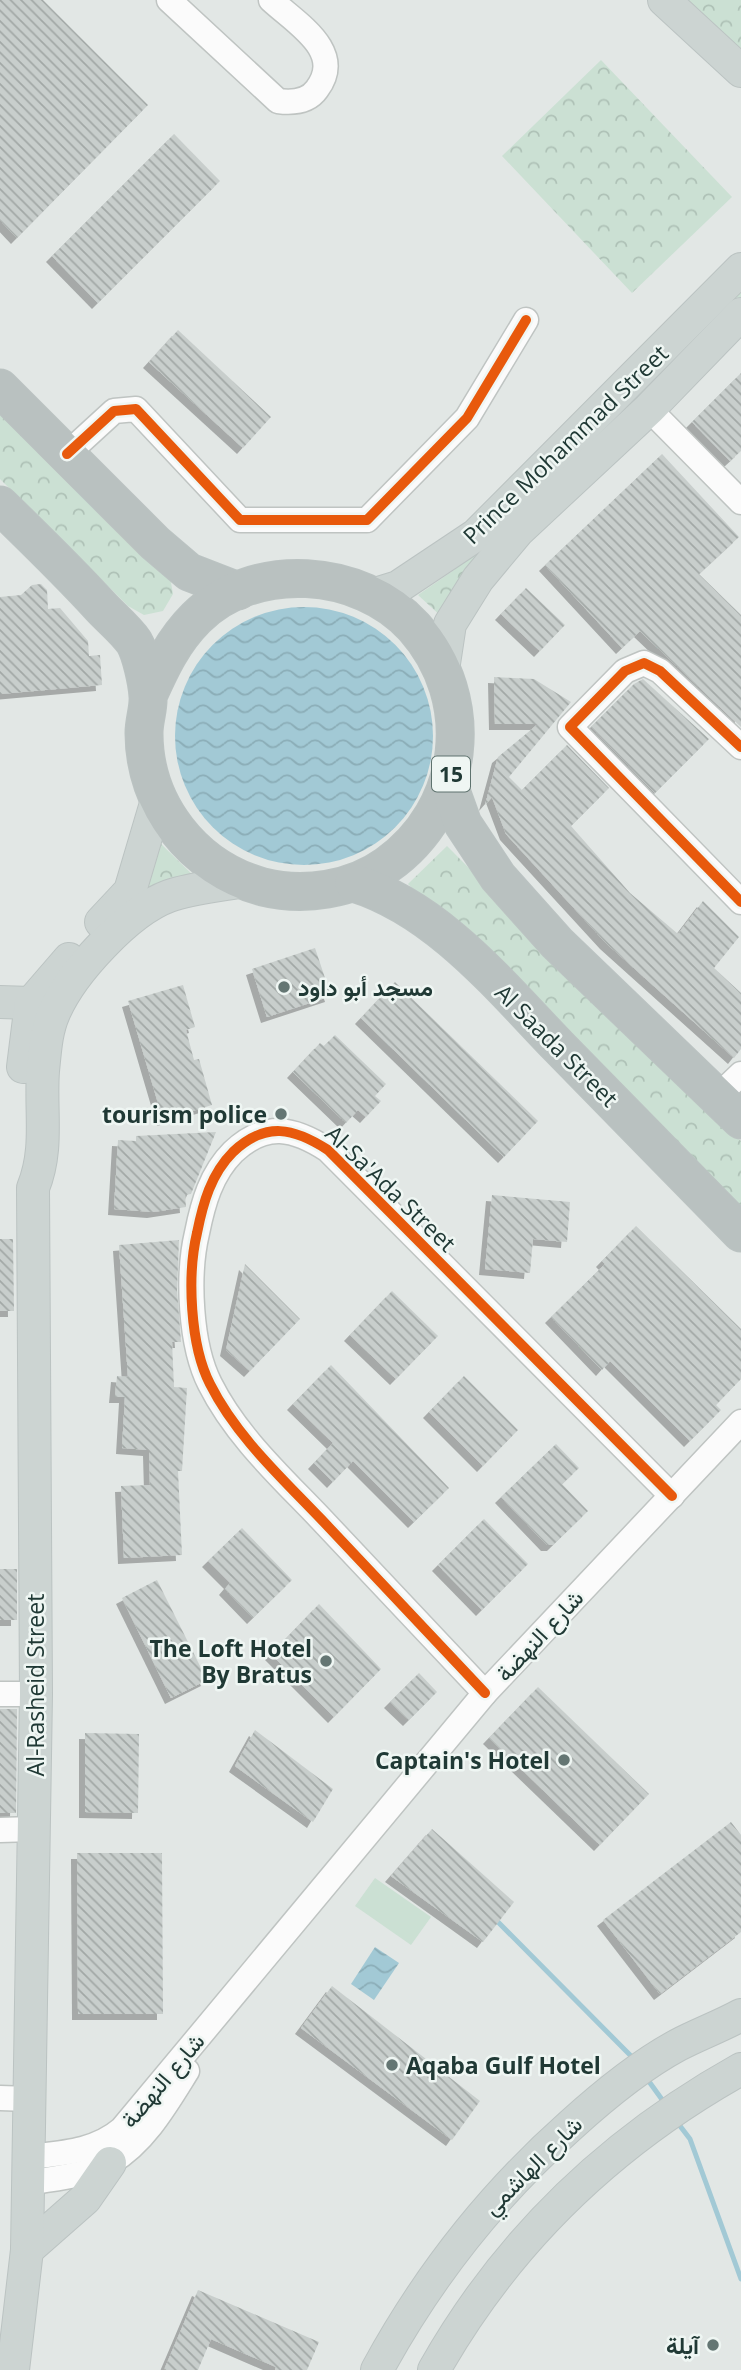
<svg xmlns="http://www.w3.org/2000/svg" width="741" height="2370" font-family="'Open Sans',Vazirmatn,sans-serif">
  <defs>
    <pattern id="park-crowns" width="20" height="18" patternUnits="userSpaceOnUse" patternTransform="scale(1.75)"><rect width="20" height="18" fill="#cbe0d3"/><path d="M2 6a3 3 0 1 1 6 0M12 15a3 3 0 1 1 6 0" fill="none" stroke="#aec1b6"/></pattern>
    <pattern id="water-waves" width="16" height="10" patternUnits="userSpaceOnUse" patternTransform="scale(1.75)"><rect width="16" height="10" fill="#a2c9d5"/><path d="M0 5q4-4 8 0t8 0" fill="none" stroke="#8badb7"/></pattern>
    <pattern id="building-back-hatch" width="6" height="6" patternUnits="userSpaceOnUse" patternTransform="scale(1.75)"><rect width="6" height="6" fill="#c8cecc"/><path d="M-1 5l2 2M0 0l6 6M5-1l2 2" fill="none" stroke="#a2a8a6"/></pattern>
    <filter id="shadow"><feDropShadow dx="-6" dy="6" stdDeviation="0" flood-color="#0004"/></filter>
  </defs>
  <rect width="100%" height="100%" fill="#e2e7e5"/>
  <!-- park -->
  <g fill="url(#park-crowns)">
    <path d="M682,0H741V54Z"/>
    <path d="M601,60L732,197L632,293L502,156Z"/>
    <path d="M741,287V304L444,619L418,595L454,570Z"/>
    <path d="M0,402L170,577L173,594L163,611L144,615L128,606L0,479Z"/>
    <path d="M157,840L200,882L53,991Z"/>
    <path d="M447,846L741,1141V1227L408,884Z"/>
  </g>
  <!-- pitch -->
  <path fill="#cbe0d3" d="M375,1878L431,1917L411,1945L355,1906Z"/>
  <!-- water -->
  <g fill="url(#water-waves)">
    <circle cx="304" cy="736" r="129"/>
    <path d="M375,1947L399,1963L374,2000L351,1984Z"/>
  </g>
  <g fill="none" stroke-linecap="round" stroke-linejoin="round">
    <!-- stream -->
    <g stroke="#a2c9d5" stroke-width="5">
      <path d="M498,1922L634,2059"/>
      <path d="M645,2076L666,2105"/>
      <path d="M677,2122L690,2139L741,2279"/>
    </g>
  </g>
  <!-- building -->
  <g fill="url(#building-back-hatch)" filter="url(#shadow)">
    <path d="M0,0H43L148,105L17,238L0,220Z"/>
    <path d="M174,134L220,181L98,303L52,256Z"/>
    <path d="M178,330L271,417L243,448L149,362Z"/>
    <path d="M741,373V451L730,461L692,422Z"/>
    <path d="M662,454L739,537L699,574L741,615V727L640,631L622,648L545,565Z"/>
    <path d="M41,584L47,590L48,609L60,608L88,641L89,656L100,655L102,685L0,694V597L21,595L32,585Z"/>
    <path d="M526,588L565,625L540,651L501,614Z"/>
    <path d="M494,677L534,679L571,702L509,777L522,790L567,745L609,788L571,826L630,893L678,934L703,901L739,937L714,968L741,993V1049L734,1058L606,943L506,834L492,797L485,805L498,757L538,724H495Z"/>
    <path d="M643,679L709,739L655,793L591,727L634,684Z"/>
    <path d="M315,948L331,996L267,1017L252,969Z"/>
    <path d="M395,982L538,1121L504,1157L361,1018Z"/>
    <path d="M183,985L195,1027L186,1030L194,1060L199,1059L212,1105L163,1120L128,1001Z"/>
    <path d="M335,1035L386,1084L375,1096L381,1101L366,1117L358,1110L346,1123L293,1072L320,1043L324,1046Z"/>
    <path d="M216,1132L191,1194L185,1195L186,1207L153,1212L114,1209L118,1140L136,1141V1136Z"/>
    <path d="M492,1195L570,1202L567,1242L533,1239L530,1273L485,1269Z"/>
    <path d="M636,1226L741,1329V1379L716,1405L721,1410L690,1441L610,1361L602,1370L551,1317L605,1264L602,1261Z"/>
    <path d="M0,1239H13L14,1311H0Z"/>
    <path d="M179,1240L177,1290L181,1342H172L174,1387L187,1388L182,1471H178L182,1555L124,1558L121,1486L150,1485L149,1450L122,1448L125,1397H115L117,1376L128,1377L119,1245Z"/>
    <path d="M245,1264L300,1319L250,1371L226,1350Z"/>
    <path d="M392,1291L438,1336L396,1379L350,1335Z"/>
    <path d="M331,1365L449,1488L414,1522L353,1461L333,1482L314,1463L333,1443L293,1404Z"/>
    <path d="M464,1376L518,1430L483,1466L429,1412Z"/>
    <path d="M556,1444L579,1468L562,1484L588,1511L553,1545H547L501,1497Z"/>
    <path d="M484,1519L528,1564L482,1610L438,1565Z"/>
    <path d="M242,1528L292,1580L253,1618L225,1589L230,1583L208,1561Z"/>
    <rect x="0" y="1569" width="17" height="51"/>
    <path d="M157,1580L207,1680L171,1698L122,1598Z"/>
    <path d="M319,1604L381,1669L334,1717L271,1654Z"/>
    <path d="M419,1673L437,1692L409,1720L390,1702Z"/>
    <path d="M538,1687L649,1794L600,1845L489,1738Z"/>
    <path d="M0,1709H17L16,1813H0Z"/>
    <path d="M255,1730L333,1789L313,1822L235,1766Z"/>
    <path d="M85,1733L139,1734L138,1813L85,1812Z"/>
    <path d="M731,1822L741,1835V1932L660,1994L603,1920Z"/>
    <path d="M432,1829L514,1902L483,1942L391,1876Z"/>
    <path d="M77,1853H162L163,2014H78Z"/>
    <path d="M332,1986L480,2101L452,2140L301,2028Z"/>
    <path d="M198,2290L319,2342L307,2370H275L276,2367L211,2339L198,2370H164Z"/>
  </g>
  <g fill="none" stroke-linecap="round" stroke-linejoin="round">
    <!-- minor casing -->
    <g stroke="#bfc4c2" stroke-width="27">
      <g id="minor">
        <path d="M169,0L278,101C293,103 308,102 317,89C345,51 297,24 271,0"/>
        <path d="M649,409L741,502"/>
        <path d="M67,454L114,411L136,409L240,520H367L467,418L526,320"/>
        <path d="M741,747L660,671L644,663L625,671L570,727L741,902"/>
        <path d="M718,1096L741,1074"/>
        <path d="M485,1693C430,1635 375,1577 321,1519C281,1477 236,1436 210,1384C190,1345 187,1275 197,1233C203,1203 211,1174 233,1152C266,1121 294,1128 328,1150L672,1496"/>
        <path d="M0,1694H36"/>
        <path d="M0,1830L33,1829"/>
        <path d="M0,2098L29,2099"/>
        <path d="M28,2157C62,2153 95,2152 122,2129L485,1693L741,1422"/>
        <path d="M28,2183C55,2178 87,2176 111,2162C145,2142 167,2103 187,2071"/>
      </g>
    </g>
    <!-- major casing -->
    <g stroke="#bbc3c2" stroke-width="34">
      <g id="major">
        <path d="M664,0L741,71"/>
        <path d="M372,595L398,587L476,535L741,269"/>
        <path d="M443,670L450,624L478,579L518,531L649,409L741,314"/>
        <path d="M101,922L130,891L157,800"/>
        <path d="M0,1002L31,1003L50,1010"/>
        <path d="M23,1067L31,1003L69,959"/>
        <path d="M27,2250L85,2199L110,2163"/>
        <path d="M13,2370L27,2250L36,1694L33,1188C49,1149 40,1111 43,1071C45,1051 46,1031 54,1013C71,973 128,911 169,896C192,888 218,886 243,881"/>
        <path d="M377,2370C428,2276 491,2196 571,2125C604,2095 639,2066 678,2045C699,2034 721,2026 741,2015"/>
        <path d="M434,2370C507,2241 612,2141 741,2069"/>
      </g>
    </g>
    <!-- highway casing -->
    <g stroke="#bbc3c2" stroke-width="39">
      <g id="highway">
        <path d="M0,388L155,543L189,572L238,591"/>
        <path d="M0,505C34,538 68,571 100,606C111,618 125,629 134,642C141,654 147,682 148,696C149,708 144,720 144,733C144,805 193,868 263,887C304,897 352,890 387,865C465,810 479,700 414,627C361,568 254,560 196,618C173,641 161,667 148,696"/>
        <path d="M449,785L463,824L498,877L557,943L741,1120"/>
        <path d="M354,883C438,909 500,986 559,1047C620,1109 680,1171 741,1233"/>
      </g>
    </g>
    <!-- minor -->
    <use href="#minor" stroke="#fbfbfb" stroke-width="24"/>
    <!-- major -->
    <use href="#major" stroke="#ccd4d2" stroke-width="32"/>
    <!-- highway -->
    <use href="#highway" stroke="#b9c1c0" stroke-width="37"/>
    <!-- cycleway casing -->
    <g stroke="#eff6f3" stroke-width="15">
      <g id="cycleway">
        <path d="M67,454L114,411L136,409L240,520H367L467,418L526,320"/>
        <path d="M741,747L660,671L644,663L625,671L570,727L741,902"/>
        <path d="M485,1693C430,1635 375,1577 321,1519C281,1477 236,1436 210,1384C190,1345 187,1275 197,1233C203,1203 211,1174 233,1152C266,1121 294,1128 328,1150L672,1496"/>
      </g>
    </g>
    <!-- cycleway -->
    <use href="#cycleway" stroke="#e8590c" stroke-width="10"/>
  </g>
  <!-- markers -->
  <g fill="#647673" stroke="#eff6f3" stroke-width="2.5">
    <circle cx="284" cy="987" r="7"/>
    <circle cx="281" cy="1114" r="7"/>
    <circle cx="326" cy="1661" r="7"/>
    <circle cx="564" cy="1760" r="7"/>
    <circle cx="392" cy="2065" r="7"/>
    <circle cx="713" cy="2345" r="7"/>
  </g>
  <g text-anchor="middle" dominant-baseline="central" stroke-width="5" stroke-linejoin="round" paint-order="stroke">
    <!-- shield labels -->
    <rect fill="#eff6f3" stroke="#5e726e" stroke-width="2" x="432" y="756.5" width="38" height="35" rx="5"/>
    <g font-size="21" font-weight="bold" fill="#203935">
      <text x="451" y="774">15</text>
    </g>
    <!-- street labels -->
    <g font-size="23" fill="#203935" stroke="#eff6f3">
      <text transform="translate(565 444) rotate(-44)">Prince Mohammad Street</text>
      <text transform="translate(557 1045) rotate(45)">Al Saada Street</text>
      <text transform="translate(391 1188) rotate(44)">Al-Sa'Ada Street</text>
      <text transform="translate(539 1635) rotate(-47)">شارع النهضة</text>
      <text transform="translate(35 1685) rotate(-90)">Al-Rasheid Street</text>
      <text transform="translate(162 2080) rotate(-50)">شارع النهضة</text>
      <text transform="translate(532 2165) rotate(-45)">شارع الهاشمي</text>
    </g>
    <!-- poi labels -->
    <g font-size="23" font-weight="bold" fill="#203935" stroke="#eff6f3" text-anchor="end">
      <text x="298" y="987" text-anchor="start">مسجد أبو داود</text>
      <text x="267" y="1114">tourism police</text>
      <text x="312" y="1648">The Loft Hotel<tspan x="312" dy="26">By Bratus</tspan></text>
      <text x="550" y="1760">Captain's Hotel</text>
      <text x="406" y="2065" text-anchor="start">Aqaba Gulf Hotel</text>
      <text x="699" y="2345">آيلة</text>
    </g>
  </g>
</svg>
